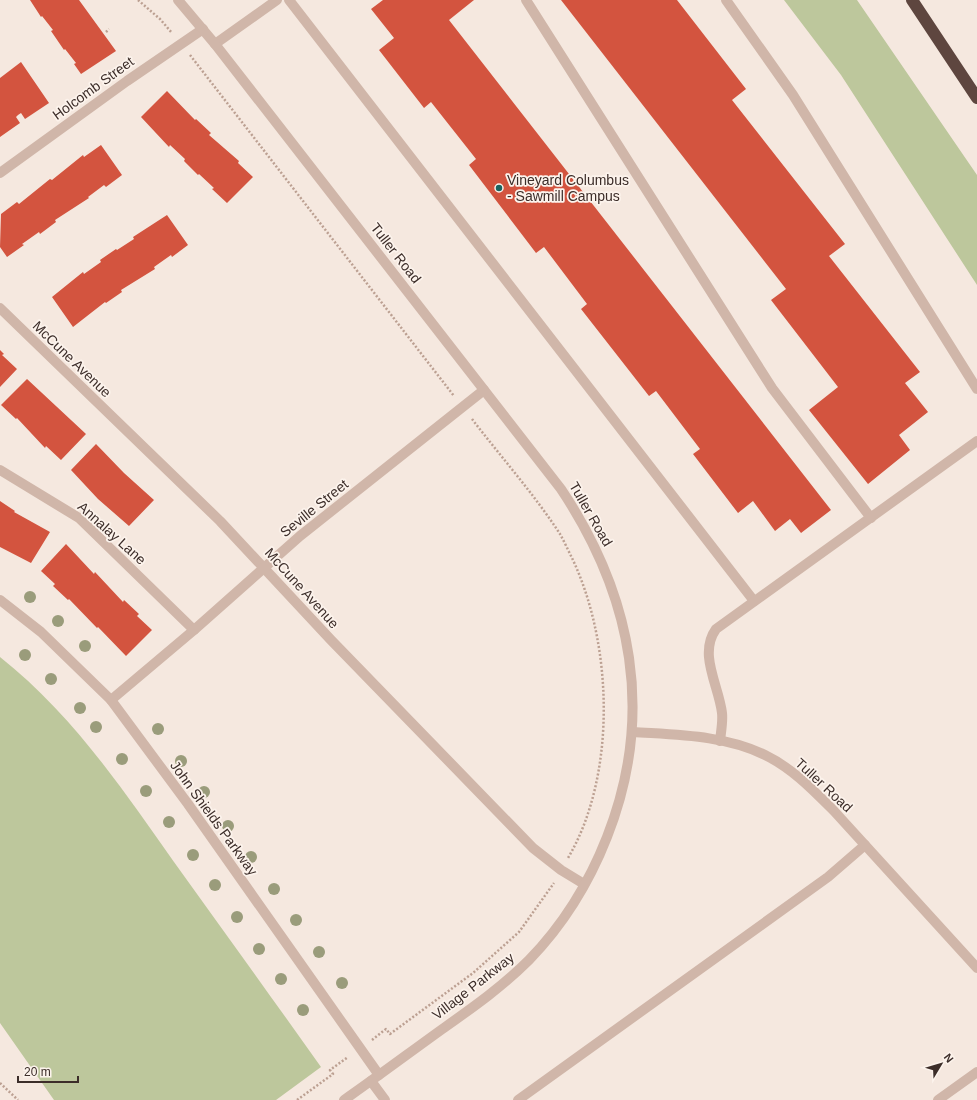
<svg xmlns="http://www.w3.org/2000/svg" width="977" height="1100" font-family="Arial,sans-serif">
  <rect width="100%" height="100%" fill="#f5e8df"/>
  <!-- green -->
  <g fill="#bdc79c">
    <path d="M784,0H857L977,175V285L841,75Z"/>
    <path d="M0,657C71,713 122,788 174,862C223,930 272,998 321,1067L276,1100H54L0,1023Z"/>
  </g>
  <!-- building -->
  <g fill="#d3543f">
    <path d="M30,0H79L116,51L81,74L74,64L76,63L65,49L64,50L51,31L53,30L42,16L41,17Z"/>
    <path d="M383,0H474L449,20L831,510L801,533L790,519L775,531L753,501L738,513L693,454L700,449L656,391L649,396L581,309L587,304L544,247L536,253L469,165L476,159L431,102L424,108L379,50L394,38L371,9Z"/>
    <path d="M561,0H677L746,89L732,100L845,244L829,256L920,372L905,383L928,412L899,435L910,450L868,484L809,410L838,387L771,300L786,289Z"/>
    <path d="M21,62L49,103L25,119L21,113L18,115L16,117L20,123L0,137V78Z"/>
    <path d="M167,91L195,120L196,119L211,133L209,135L239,161L238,163L253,177L227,203L212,189L214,188L199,174L198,175L184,161L185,159L170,145L169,147L141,117Z"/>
    <path d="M101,145L122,175L106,187L104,185L88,197L89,198L55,220L56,222L40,234L39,232L22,244L24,245L7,257L0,247L1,214L17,202L19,204L50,179L52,180L83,155L84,157Z"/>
    <path d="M167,215L188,245L172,257L171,255L154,267L155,269L121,290L122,292L106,303L105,302L73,327L52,297L83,272L84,274L101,262L100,260L116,249L117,250L134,239L133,237Z"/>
    <path d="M0,350L4,354L2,355L17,369L0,387Z"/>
    <path d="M27,379L86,434L61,460L46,446L45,448L17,418L16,419L1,405Z"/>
    <path d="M96,444L124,473L154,500L129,526L98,499L71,470Z"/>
    <path d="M0,501L15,511L14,512L50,532L31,563L0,547Z"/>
    <path d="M66,544L94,574L95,572L123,602L124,600L139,614L137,616L152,630L126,656L98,627L97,628L69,599L68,600L53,586L55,584L41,571Z"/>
  </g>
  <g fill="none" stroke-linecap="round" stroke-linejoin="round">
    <!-- path -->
    <g stroke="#bca092" stroke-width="2.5" stroke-dasharray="2 2" stroke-linecap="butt">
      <path d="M138,0L160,19L172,33"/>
      <path d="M106,32L109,29"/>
      <path d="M190,55L454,396"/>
      <path d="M472,419C501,457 534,494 560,534C564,541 568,550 572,558C613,644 617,775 568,858"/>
      <path d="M372,1040L386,1029L390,1034L473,973L519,932L554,883"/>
      <path d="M0,1083L18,1100"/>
      <path d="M297,1100L333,1074L330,1070L348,1057"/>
    </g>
    <!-- service -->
    <g stroke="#d0b6a9" stroke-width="10">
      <path d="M289,0L754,601"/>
      <path d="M526,0L772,388L871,518"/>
      <path d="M726,0L793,95L977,389"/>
      <path d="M215,44L277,0"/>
      <path d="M0,470L79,518L194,630"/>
      <path d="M720,741C721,731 723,722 722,713C719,686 698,654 716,629L977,441"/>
      <path d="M518,1100L828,877L865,845"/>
      <path d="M938,1100L977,1072"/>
    </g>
    <!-- minor -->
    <g stroke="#d0b6a9" stroke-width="10">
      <path d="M0,173L127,81L203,29"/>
      <path d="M0,308L220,521L331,640L533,848L561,870L584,884"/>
      <path d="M111,700L194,630L300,536L484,390"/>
      <path d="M633,732C677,735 724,735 765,755C792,768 813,790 834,811L977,968"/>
      <path d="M371,1081L385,1100"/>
    </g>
    <!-- tertiary -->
    <g stroke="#d0b6a9" stroke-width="10">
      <path d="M178,0L215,44L561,489C633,597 655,715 607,837C589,883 563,925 529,960C502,987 472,1008 441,1030C409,1053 377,1077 344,1100"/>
      <path d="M0,600L41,632L111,700L188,804L379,1075"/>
    </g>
    <!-- motorway -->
    <path stroke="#5e463f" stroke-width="12" d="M912,0L977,98"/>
  </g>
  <!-- trees -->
  <g fill="#9a9c7b">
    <circle cx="30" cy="597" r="6"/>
    <circle cx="58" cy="621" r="6"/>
    <circle cx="85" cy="646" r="6"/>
    <circle cx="25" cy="655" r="6"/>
    <circle cx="51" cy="679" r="6"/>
    <circle cx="80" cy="708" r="6"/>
    <circle cx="96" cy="727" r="6"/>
    <circle cx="158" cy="729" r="6"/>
    <circle cx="122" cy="759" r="6"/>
    <circle cx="181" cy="761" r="6"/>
    <circle cx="146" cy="791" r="6"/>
    <circle cx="204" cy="792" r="6"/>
    <circle cx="169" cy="822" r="6"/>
    <circle cx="228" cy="826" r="6"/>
    <circle cx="193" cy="855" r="6"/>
    <circle cx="251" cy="857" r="6"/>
    <circle cx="215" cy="885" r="6"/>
    <circle cx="274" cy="889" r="6"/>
    <circle cx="237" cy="917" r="6"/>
    <circle cx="296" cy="920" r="6"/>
    <circle cx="259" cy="949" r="6"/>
    <circle cx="319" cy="952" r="6"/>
    <circle cx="281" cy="979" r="6"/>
    <circle cx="342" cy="983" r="6"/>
    <circle cx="303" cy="1010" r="6"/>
  </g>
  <!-- markers -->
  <circle fill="#196360" stroke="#fcf3ec" stroke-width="1.5" cx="499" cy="188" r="4"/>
  <g text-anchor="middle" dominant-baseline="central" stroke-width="3.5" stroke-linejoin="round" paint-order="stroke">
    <!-- street labels -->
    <g font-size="14" fill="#3c2d29" stroke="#fcf3ec">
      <text transform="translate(93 88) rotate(-36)">Holcomb Street</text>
      <text transform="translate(396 253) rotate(52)">Tuller Road</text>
      <text transform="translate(72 359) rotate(44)">McCune Avenue</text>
      <text transform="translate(314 508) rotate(-39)">Seville Street</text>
      <text transform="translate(591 514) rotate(60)">Tuller Road</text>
      <text transform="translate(112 533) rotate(42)">Annalay Lane</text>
      <text transform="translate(302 588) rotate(48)">McCune Avenue</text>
      <text transform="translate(824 785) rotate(43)">Tuller Road</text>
      <text transform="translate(214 818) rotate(54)">John Shields Parkway</text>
      <text transform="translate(473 986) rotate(-38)">Village Parkway</text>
    </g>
    <!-- poi labels -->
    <g font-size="14" fill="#3c2d29" stroke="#fcf3ec" text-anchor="start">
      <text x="507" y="180">Vineyard Columbus<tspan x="507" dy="16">- Sawmill Campus</tspan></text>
    </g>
  </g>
  <!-- north arrow -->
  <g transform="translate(941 1064) rotate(52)" stroke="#fcf3ec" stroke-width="3" paint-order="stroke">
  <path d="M0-3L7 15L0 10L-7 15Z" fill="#3c2d29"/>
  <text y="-6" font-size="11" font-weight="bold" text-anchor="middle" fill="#3c2d29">N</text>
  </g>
  <!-- scale -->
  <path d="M18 1076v6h60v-6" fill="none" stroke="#3c2d29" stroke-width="2"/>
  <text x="24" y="1076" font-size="12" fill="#3c2d29" stroke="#fcf3ec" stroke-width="3" paint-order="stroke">20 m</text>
</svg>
